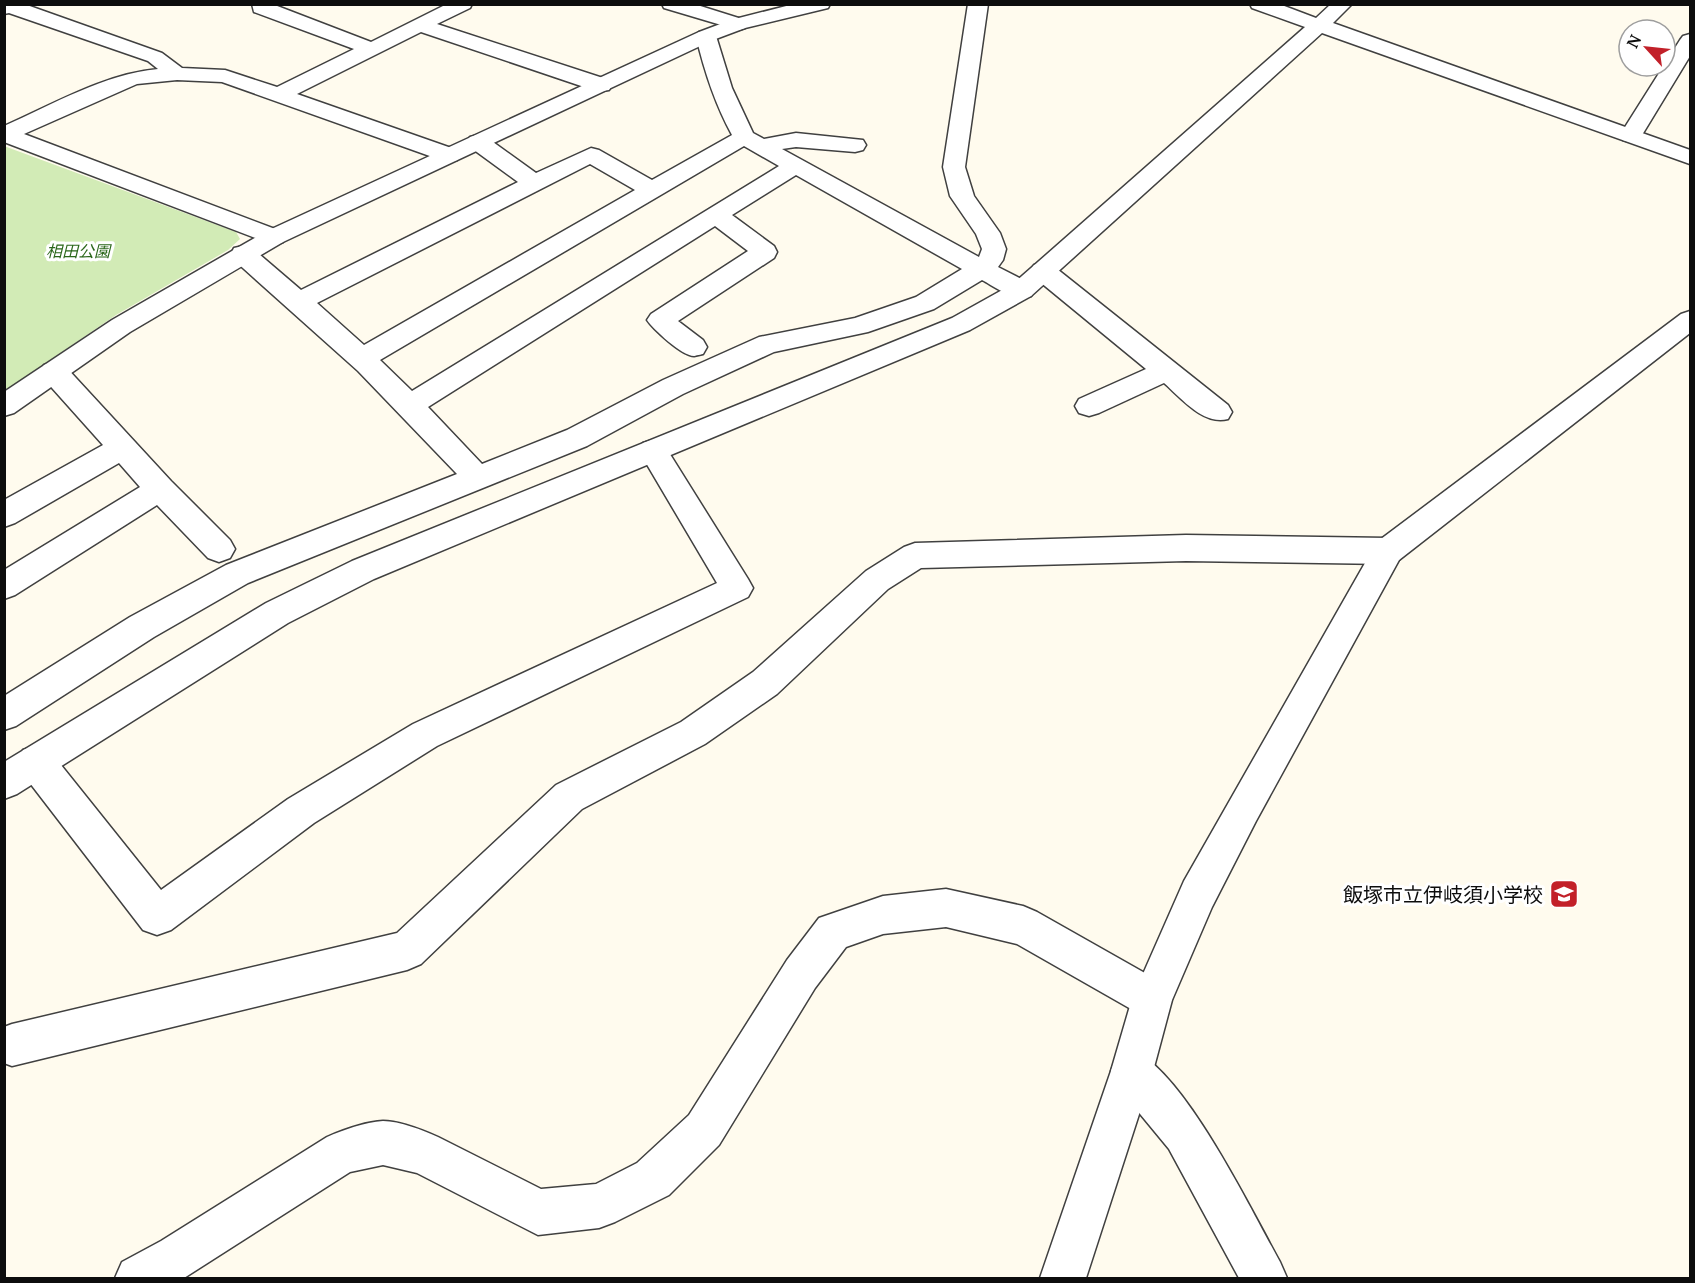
<svg xmlns="http://www.w3.org/2000/svg" width="1695" height="1283" font-family="'PT Serif','Noto Sans JP',serif">
  <rect width="100%" height="100%" fill="#fffbee"/>
  <!-- green -->
  <path fill="#d2ebb6" d="M4,146L236,232L240,239L228,250L116,315L5,391Z"/>
  <g fill="none" stroke-linecap="round" stroke-linejoin="round">
    <!-- minor casing -->
    <g stroke="#404040" stroke-width="3">
      <g id="minor">
        <path d="M4,4H24L162,53L182,68L225,70L277,87L354,49L254,12L252,4H272L371,42L447,4H472L470,8L437,24L609,80L612,85L609,90L601,91L593,90L421,32L297,94L457,150L460,155L457,160L449,162L441,160L222,82L177,80L137,84L24,134L283,232L286,237L283,242L274,245L4,142V126C54,104 104,74 158,69L148,61L9,13L4,14Z"/>
        <path d="M662,4H694L745,20L748,24L745,28L738,30L664,8Z"/>
        <path d="M968,4H988L965,167L974,196L1000,233L1006,249L1003,260L998,267L1031,284L1035,290L1031,296C1013,301 997,288 982,280L934,309L868,332L774,352L683,394L587,446L248,583L154,637L16,726L4,730V696L130,617L226,565L457,474L358,371L234,260L231,254L234,248L243,246L252,248L301,290L518,182L470,147L467,142L470,137L478,135L486,137L536,173L591,148L599,150L652,180L732,135C715,104 704,70 696,36L699,32H713L716,36L732,88L753,133L764,139L796,133L863,140L866,145L863,150L855,152L796,147L782,149L979,257L982,249L976,234L950,196L943,167ZM744,146L779,166L412,391L380,360ZM590,164L635,190L364,345L317,303ZM796,175L962,269L916,297L855,318L759,337L663,380L567,430L482,464L428,407L715,226L748,251L651,314L647,320C653,329 682,356 694,356C694,356 703,354 703,354L707,347L703,340L678,321L774,258L777,252L774,246L732,215Z"/>
        <path d="M1690,34V56L1642,135L1639,140L1631,142L1623,140L1620,135L1680,40L1683,36Z"/>
        <path d="M1043,263L1052,265L1228,405L1232,412L1228,419C1204,426 1181,398 1164,383L1099,413L1089,416L1079,413L1075,406L1079,399L1146,369L1034,277L1030,271L1034,265Z"/>
        <path d="M54,362L64,365L171,481L230,540L235,549L230,558L219,562L208,558L157,505L15,595L4,599V570L140,487L119,463L15,523L4,527V500L103,445L44,379L40,372L44,365Z"/>
        <path d="M653,440L663,443L748,579L753,588L748,597L437,746L314,823L171,930L157,935L143,930L23,774L18,762L23,750L36,746L49,750L161,890L288,799L413,724L717,583L639,451L643,443Z"/>
        <path d="M1186,535L1388,538L1399,542L1404,551L1399,560L1388,564L1186,561L921,568L888,589L777,694L705,744L582,809L421,964L407,970L12,1066L4,1063V1027L12,1024L397,933L556,785L681,722L753,672L866,571L904,547L915,543Z"/>
        <path d="M946,889L1023,906L1037,912L1166,985L1172,999L1166,1013L1152,1019L1138,1013L1017,944L946,927L883,934L846,947L815,988L719,1145L669,1195L615,1222L599,1228L538,1235L417,1173L383,1165L350,1172L184,1278H115L122,1262L161,1241L327,1137C343,1130 365,1122 383,1121C400,1121 422,1130 438,1137L541,1189L596,1184L637,1163L689,1115L787,960L819,918L883,896Z"/>
        <path d="M1132,1050C1184,1071 1251,1210 1280,1262L1287,1278H1239L1169,1149L1117,1086L1111,1071L1117,1056Z"/>
      </g>
    </g>
    <!-- tertiary casing -->
    <g stroke="#404040" stroke-width="3">
      <g id="tertiary">
        <path d="M794,4H830L828,8L745,28L713,40L283,242L130,332L14,413L4,416V392L112,320L265,232L699,32L731,20Z"/>
        <path d="M1250,4H1279L1316,18L1331,4H1352L1333,23L1690,150V164L1322,33L1031,296L970,330L374,579L288,623L17,794L4,799V762L266,603L352,561L952,318L1013,284L1305,27L1252,8Z"/>
        <path d="M1690,311V333L1399,560L1256,821L1212,907L1172,1000L1153,1071L1086,1278H1040L1111,1071L1132,999L1184,881L1377,542L1681,314Z"/>
      </g>
    </g>
    <!-- minor -->
    <use href="#minor" fill="#fff" fill-rule="evenodd"/>
    <!-- tertiary -->
    <use href="#tertiary" fill="#fff" fill-rule="evenodd"/>
  </g>
  <!-- icons -->
  <defs>
    <g id="school-square" transform="scale(1.5)"><rect x="-9" y="-9" width="18" height="18" rx="4" fill="#c22029" stroke="#fff"/><path d="M0-5L7-2L0 1L-7-2ZM-4 1L0 2.5L4 1V4Q0 6-4 4Z" fill="#fff"/></g>
  </defs>
  <g fill-rule="evenodd">
    <use href="#school-square" x="1564" y="894"/>
  </g>
  <g text-anchor="middle" dominant-baseline="central" stroke-width="6" stroke-linejoin="round" paint-order="stroke">
    <!-- far-park labels -->
    <g font-size="16" font-style="italic" fill="#2b671b" stroke="#fff">
      <text x="78" y="251">相田公園</text>
    </g>
    <!-- poi labels -->
    <g font-size="20" fill="#0d0d0d" stroke="#fff" text-anchor="end">
      <text x="1543" y="894">飯塚市立伊岐須小学校</text>
    </g>
  </g>
  <!-- border -->
  <rect width="1695" height="1283" fill="none" stroke="#0d0d0d" stroke-width="12"/>
  <!-- north arrow -->
  <g transform="translate(1647 48) rotate(297)"><circle r="28" fill="#ffffff" stroke="#9e9e9e" stroke-width="1.5"/>
  <path d="M0-4.5L10 22L0 15L-10 22Z" fill="#c22029"/>
  <text y="-9" font-size="16" font-weight="bold" text-anchor="middle" fill="#0d0d0d">N</text>
  </g>
</svg>
